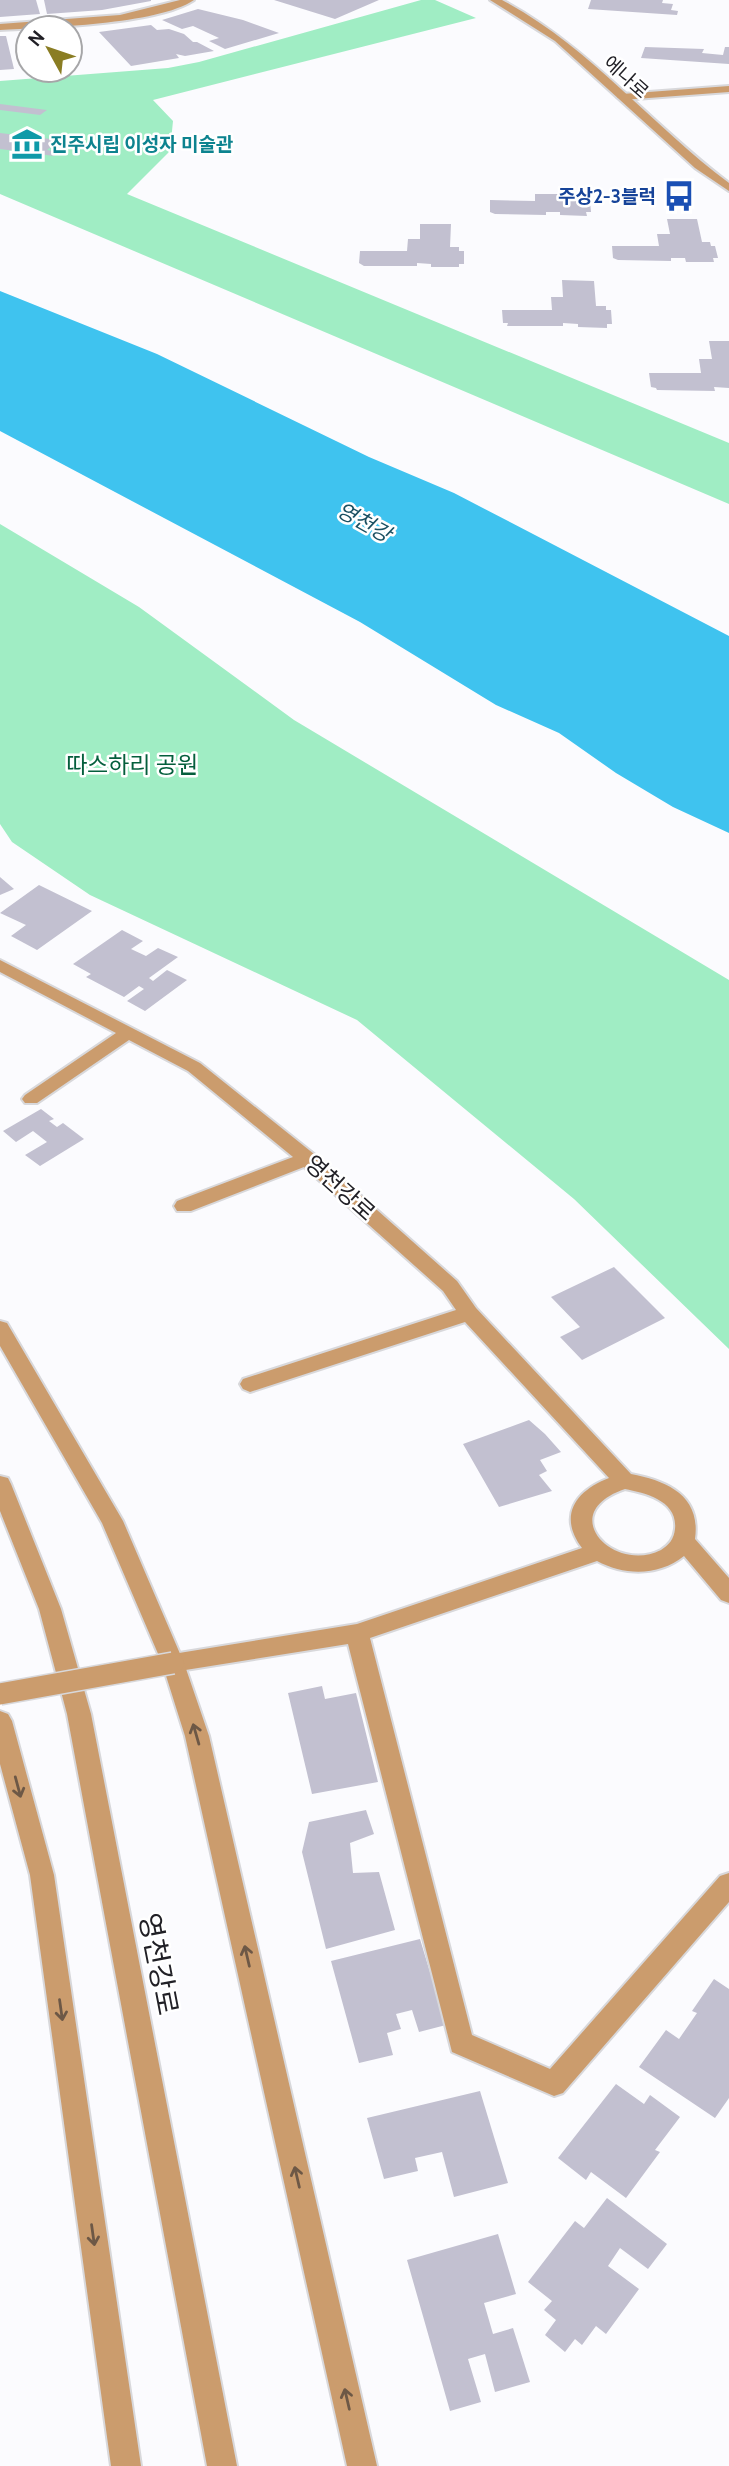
<svg xmlns="http://www.w3.org/2000/svg" width="729" height="2466" font-family="Cabin,'Noto Sans KR',sans-serif">
<style>
.green{fill:#a0edc4}
.water{fill:#3fc3ef}
.building{fill:#c2c0d0}
.lines{fill:none;stroke-linecap:round;stroke-linejoin:round}
.minor-casing{stroke:#d8d8db;stroke-width:4}
.tertiary-casing{stroke:#d8d8db;stroke-width:4}
.minor{fill:#cb9c6d;fill-rule:evenodd}
.tertiary{fill:#cb9c6d;fill-rule:evenodd}
.minor-bridge-casing{stroke:#d8d8db;stroke-width:24;stroke-linecap:butt}
.minor-bridge{stroke:#cb9c6d;stroke-width:21}
.oneway{stroke:#6d5846}
.labels{text-anchor:middle;dominant-baseline:central;stroke-width:5;stroke-linejoin:round;paint-order:stroke}
.far-street-label{font-size:19px;fill:#212026;stroke:#fff}
.far-culture-label{font-size:19px;font-weight:bold;fill:#0d838f;stroke:#fff;text-anchor:start}
.far-transit-label{font-size:19px;font-weight:bold;fill:#164399;stroke:#fff;text-anchor:end}
.far-water-label{font-size:21px;font-style:italic;fill:#1a5062;stroke:#fff}
.park-label{font-size:23px;fill:#045e3c;stroke:#fff}
.street-label{font-size:23px;fill:#212026;stroke:#fff}
.near-street-label{font-size:28px;fill:#212026;stroke:#fff}
</style>
<rect width="100%" height="100%" fill="#fbfbfe"/>
<g class="green">
<polygon points="421,0 435,0 476,18 153,100 173,121 170,151 127,194 729,443 729,504 0,194 0,81 168,68 199,62"/>
<polygon points="0,524 139,607 294,720 729,980 729,1349 574,1199 357,1020 90,895 12,842 0,824"/>
</g>
<polygon class="water" points="0,291 157,354 369,457 454,493 729,636 729,833 673,807 616,773 559,733 496,705 360,622 0,431"/>
<g class="building">
<polygon points="0,0 36,0 40,14 0,17"/>
<polygon points="44,0 151,0 151,1 102,10 47,14"/>
<polygon points="274,0 379,0 335,19"/>
<polygon points="591,0 663,0 662,3 673,4 671,10 678,11 677,15 588,9"/>
<polygon points="198,9 243,20 279,33 225,49 209,41 219,38 193,26 182,29 162,20"/>
<polygon points="151,25 157,30 169,29 184,34 193,42 197,42 214,51 185,56 176,54 179,58 131,66 99,32"/>
<polygon points="0,36 6,36 14,69 0,70"/>
<polygon points="645,47 704,49 702,53 723,55 725,47 729,47 729,64 641,58"/>
<polygon points="0,104 47,110 40,115 0,110"/>
<polygon points="0,133 59,140 47,150 58,152 54,156 0,149"/>
<polygon points="535,194 576,194 576,197 585,197 586,201 590,201 591,212 586,212 587,216 560,215 560,212 546,212 546,215 495,214 490,212 490,200 535,201"/>
<polygon points="667,219 697,219 702,242 710,242 711,246 715,246 718,258 713,258 714,262 686,262 685,258 671,258 671,261 618,260 613,258 612,246 659,246 657,234 670,234"/>
<polygon points="420,224 451,224 450,247 459,247 459,251 464,251 464,264 459,264 459,267 431,267 431,264 417,263 417,266 364,266 359,263 360,251 407,251 408,239 420,239"/>
<polygon points="562,280 594,281 596,306 606,306 606,310 611,310 612,324 607,324 607,328 578,327 578,324 563,323 563,326 507,326 508,323 503,323 502,310 552,310 551,297 563,297"/>
<polygon points="709,341 729,341 729,388 714,387 715,391 657,390 656,388 651,387 649,373 701,373 699,359 712,359"/>
<polygon points="0,877 14,889 0,895"/>
<polygon points="39,885 92,911 37,950 11,936 26,925 0,913"/>
<polygon points="122,930 143,941 131,949 146,956 158,948 178,957 149,978 153,981 167,970 187,980 145,1011 127,1001 144,989 139,986 124,997 86,977 91,974 73,964"/>
<polygon points="41,1109 54,1119 49,1121 57,1127 63,1123 84,1139 40,1166 25,1155 47,1142 33,1131 16,1142 3,1131"/>
<polygon points="614,1267 665,1318 582,1360 560,1337 580,1327 551,1297"/>
<polygon points="529,1420 545,1434 561,1452 540,1460 547,1471 539,1475 552,1491 499,1507 463,1444"/>
<polygon points="322,1686 325,1699 356,1693 378,1782 312,1794 288,1693"/>
<polygon points="366,1810 374,1834 350,1843 353,1873 379,1872 395,1930 326,1949 302,1852 309,1822"/>
<polygon points="420,1939 446,2025 419,2032 412,2010 396,2014 401,2029 387,2033 393,2055 359,2063 331,1961"/>
<polygon points="714,1979 729,1989 729,2098 715,2118 639,2067 666,2030 679,2039 697,2013 692,2011"/>
<polygon points="616,2084 644,2104 650,2095 680,2117 655,2150 660,2152 626,2198 591,2172 586,2180 558,2158"/>
<polygon points="480,2091 508,2183 454,2197 442,2152 415,2158 418,2171 384,2179 367,2118"/>
<polygon points="607,2198 667,2244 648,2269 620,2248 608,2266 639,2289 606,2334 596,2326 582,2345 575,2339 565,2352 545,2335 556,2320 544,2310 552,2301 528,2282 575,2221 584,2228"/>
<polygon points="498,2234 516,2294 484,2303 493,2334 513,2328 530,2382 495,2392 485,2354 468,2359 481,2402 450,2411 407,2260"/>
</g>
<g class="lines">
<defs>
<g id="minor">
<path d="M180,0h14c-37,25 -148,27 -194,30v-6l120,-9z"/>
<polygon points="729,86 729,92 622,100 617,97 622,94"/>
<path d="M0,960l200,103 114,91 143,127 19,27 155,166c37,7 70,22 64,65l34,39v25l-8,-3 -37,-44c-25,20 -59,20 -87,5l-227,77 102,397 78,34 170,-193 9,-3v29l-166,191 -9,3 -102,-44 -104,-408 -175,28 -8,-2 -3,-7 3,-7 8,-2 184,-30 225,-76c-24,-32 -7,-57 27,-70l-144,-156 -215,70 -7,-3 -3,-5 3,-5 213,-69 -13,-19 -139,-124 -113,44h-14l-3,-5 3,-5 116,-44 -105,-86 -59,-31 -92,63h-12l-3,-4 3,-4 91,-62 -116,-61zM625,1489c21,4 53,12 50,40 -1,10 -6,16 -14,21 -47,24 -107,-37 -36,-61z"/>
</g>
<g id="tertiary">
<path d="M490,0h12c87,46 148,124 227,183v8l-34,-23 -140,-127z"/>
<polygon points="0,1321 7,1323 123,1521 184,1663 209,1736 377,2466 347,2466 185,1736 162,1663 102,1523 0,1346"/>
<polygon points="0,1476 8,1478 11,1484 61,1609 91,1714 237,2466 207,2466 67,1714 39,1609 0,1511"/>
<polygon points="0,1711 8,1714 12,1721 54,1875 141,2466 111,2466 30,1875 0,1764"/>
</g>
</defs>
<use href="#minor" class="minor-casing"/>
<use href="#tertiary" class="tertiary-casing"/>
<use href="#minor" class="minor"/>
<use href="#tertiary" class="tertiary"/>
<defs>
<polyline id="minor-bridge" points="0,1694 173,1663"/>
</defs>
<use href="#minor-bridge" class="minor-bridge-casing"/>
<use href="#minor-bridge" class="minor-bridge"/>
</g>
<defs><path id="oneway-shaft" d="M-6 0H5M1.5-3L5.5 0L1.5 3" fill="none" stroke-width="1.6" stroke-linecap="round" stroke-linejoin="round" transform="scale(1.75)"/></defs>
<g class="oneway">
<use href="#oneway-shaft" transform="translate(196 1734) rotate(-106)"/>
<use href="#oneway-shaft" transform="translate(18 1787) rotate(75)"/>
<use href="#oneway-shaft" transform="translate(247 1956) rotate(-103)"/>
<use href="#oneway-shaft" transform="translate(61 2010) rotate(82)"/>
<use href="#oneway-shaft" transform="translate(297 2177) rotate(-103)"/>
<use href="#oneway-shaft" transform="translate(93 2235) rotate(82)"/>
<use href="#oneway-shaft" transform="translate(347 2399) rotate(-103)"/>
</g>
<defs>
<symbol id="museum-bare" viewBox="-9 -9 18 18"><path d="M0-6L6-3V-2H-6V-3ZM-5-1h2V3h-2ZM-1-1h2V3h-2ZM3-1h2V3H3ZM-6 4H6V6H-6Z" fill="#0f9aa8" stroke="#fff" stroke-width="2.5" paint-order="stroke"/></symbol>
<symbol id="bus-bare" viewBox="-9 -9 18 18"><path d="M-5-6H5V4H4V6H2V4H-2V6H-4V4H-5ZM-3.5-4V0h7V-4ZM-3.5 1.2v1.5H-2V1.2ZM2 1.2v1.5H3.5V1.2Z" fill="#1a4fb4" stroke="#fff" stroke-width="2.5" paint-order="stroke"/></symbol>
</defs>
<g fill-rule="evenodd">
<use href="#museum-bare" x="5" y="122" width="44" height="44"/>
<use href="#bus-bare" x="657" y="174" width="44" height="44"/>
</g>
<g class="labels">
<g class="far-street-label">
<text transform="translate(626 77) rotate(42)">에나로</text>
</g>
<g class="far-culture-label">
<text x="50" y="144">진주시립 이성자 미술관</text>
</g>
<g class="far-transit-label">
<text x="656" y="196">주상2-3블럭</text>
</g>
<g class="far-water-label">
<text transform="translate(364 522) rotate(29)">영천강</text>
</g>
<g class="park-label">
<text x="132" y="765">따스하리 공원</text>
</g>
<g class="street-label">
<text transform="translate(340 1188) rotate(42)">영천강로</text>
</g>
<g class="near-street-label">
<text transform="translate(159 1964) rotate(79)">영천강로</text>
</g>
</g>
<g transform="translate(49 49) rotate(310)"><circle r="33" fill="#ffffff" stroke="#a6a6a8" stroke-width="2"/>
<path d="M0-5L12 26L0 18L-12 26Z" fill="#8a7d23"/>
<text y="-10" font-size="19" font-weight="bold" text-anchor="middle" fill="#212026">N</text>
</g>
</svg>
